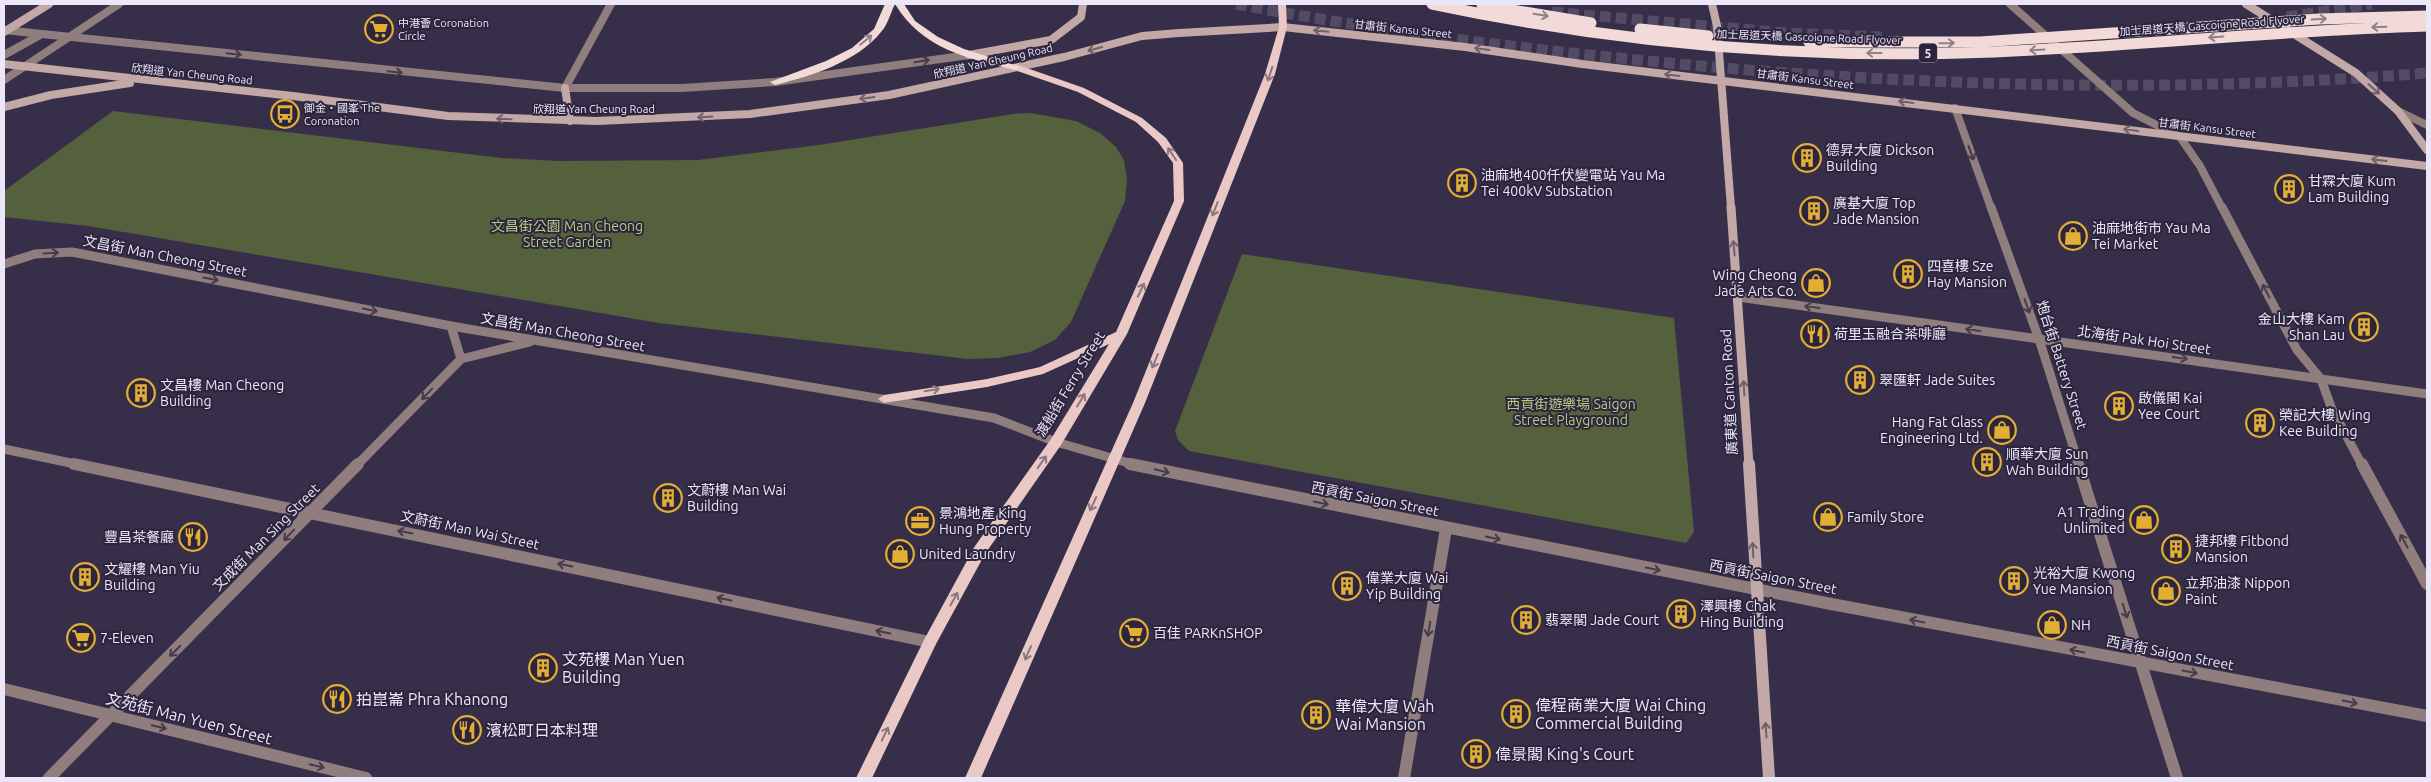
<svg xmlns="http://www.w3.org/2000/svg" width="2431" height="782" font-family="Ubuntu,'Noto Sans TC',sans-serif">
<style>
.green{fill:#55603d}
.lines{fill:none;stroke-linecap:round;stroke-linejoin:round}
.trunk-tunnel{stroke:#524b63;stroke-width:11;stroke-dasharray:11 5;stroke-linecap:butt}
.pedestrian-far2{stroke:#8f7e7d;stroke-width:8}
.pedestrian-far1{stroke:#8f7e7d;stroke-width:9}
.pedestrian{stroke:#8f7e7d;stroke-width:12}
.minor-far2{stroke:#8f7e7d;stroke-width:8}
.minor-far1{stroke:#8f7e7d;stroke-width:9}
.minor{stroke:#8f7e7d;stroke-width:12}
.tertiary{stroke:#8f7e7d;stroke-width:8}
.secondary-far2{stroke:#c2a8a6;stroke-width:8}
.secondary-far1{stroke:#c2a8a6;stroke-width:9}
.secondary{stroke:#c2a8a6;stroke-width:12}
.primary{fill:#e9c8c5;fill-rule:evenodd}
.trunk{fill:#f2dad8;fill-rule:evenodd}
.trunk-bridge{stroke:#f2dad8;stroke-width:11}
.oneway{stroke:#90808b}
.oneway2{stroke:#70606d}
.oneway3{stroke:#463b4e}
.oneway4{stroke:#8b7682}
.labels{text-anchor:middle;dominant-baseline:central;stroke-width:4;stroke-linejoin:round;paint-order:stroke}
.far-poi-label{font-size:11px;fill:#ebe7f8;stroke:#2d253e;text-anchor:start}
.far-street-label{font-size:11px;fill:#ebe7f8;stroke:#2d253e}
.shield{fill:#2d253e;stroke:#b2adc0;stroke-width:1}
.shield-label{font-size:12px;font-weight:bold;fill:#ebe7f8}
.poi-label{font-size:14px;fill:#ebe7f8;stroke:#2d253e;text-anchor:start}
.park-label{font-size:14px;fill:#b5cc7e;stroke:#2d253e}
.street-label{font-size:14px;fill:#ebe7f8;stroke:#2d253e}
.near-poi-label{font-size:16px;fill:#ebe7f8;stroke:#2d253e;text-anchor:start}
.near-street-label{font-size:16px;fill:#ebe7f8;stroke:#2d253e}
</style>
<rect width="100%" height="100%" fill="#372f49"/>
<g class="green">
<polygon points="113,111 501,158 558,161 698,160 819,145 1013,114 1030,113 1076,121 1100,133 1116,147 1124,160 1127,179 1125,201 1071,322 1055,340 1030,352 998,358 968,359 659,323 88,226 4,217 4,191"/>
<polygon points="1242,254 1674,318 1694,532 1686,543 1189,451 1178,440 1175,431"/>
</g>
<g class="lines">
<g class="trunk-tunnel">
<path d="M1236,4c154,29 309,48 465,62 242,21 483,27 726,7"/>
<polyline points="1552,12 1785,33 1884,37"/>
<polyline points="2287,17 2372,4"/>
</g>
<polyline class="pedestrian-far2" points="2180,137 2200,166 2222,208"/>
<g class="pedestrian-far1">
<polyline points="2222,207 2297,350 2321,379 2331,407 2362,465"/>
<polyline points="2039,339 2427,394"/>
</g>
<polyline class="pedestrian" points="2362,464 2427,584"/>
<g class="minor-far2">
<polyline points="2010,4 2133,113 2180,137"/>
<polyline points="4,30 42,34"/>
<polyline points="565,88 611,4"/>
<polyline points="1955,108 1991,208"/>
<polyline points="2398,111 2427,125"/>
</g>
<g class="minor-far1">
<polyline points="1991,207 2039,339 2079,465"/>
<polyline points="4,264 35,254 72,252 451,326 994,418 1056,442 1136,465"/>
<polyline points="1738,297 2039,339"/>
<polyline points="451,326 461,359"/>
<polyline points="4,449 80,465"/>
<polyline points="357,465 461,359 530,342"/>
</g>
<g class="minor">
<polyline points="74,464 930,642"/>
<polyline points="1130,464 1826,603 2427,716"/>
<polyline points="2078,464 2177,778"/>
<polyline points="4,689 366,778"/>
<polyline points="49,778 358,464"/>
<polyline points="1404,778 1446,529"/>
</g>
<g class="tertiary">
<polyline points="4,55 42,34 565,88 682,88 775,82 969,55"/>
<polyline points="4,80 119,4"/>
</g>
<g class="secondary-far2">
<polyline points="1712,4 1717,26 1731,208"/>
<polyline points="2246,4 2356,73 2398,111 2427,150"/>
<polyline points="4,32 49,4"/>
<polyline points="969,55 1051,40 1081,17 1083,4"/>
<polyline points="4,64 293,96 448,116 597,121 750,114 889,95 1064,57 1142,36 1179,33 1283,27 1465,47 1582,64 2427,166"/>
<polyline points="565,88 570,121"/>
<polyline points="4,107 51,95 130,83"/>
</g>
<polyline class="secondary-far1" points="1731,207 1749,465"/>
<polyline class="secondary" points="1749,464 1769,778"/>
<g class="primary">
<polygon points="1278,4 1286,4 1287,27 1275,74 1145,403 981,778 965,778 1133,403 1265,74 1279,27"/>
<polygon points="1015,64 1084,88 1142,118 1166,138 1183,163 1184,201 1127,334 1061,445 985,554 936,644 872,778 856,778 925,638 975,546 1051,439 1109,344 1043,374 987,387 884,403 878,399 884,395 987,379 1040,367 1116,332 1174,201 1173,163 1158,142 1136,122 1078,92 1012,69 1012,65"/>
</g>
<path class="trunk" d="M885,4h19l11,17 23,16 26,12 56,18 -5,3c-48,-12 -93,-21 -120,-66 -5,10 -7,20 -14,28 -24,30 -70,44 -106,53l-5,-3 56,-21 26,-13 22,-19z"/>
<g class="trunk-bridge">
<path d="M1432,4c175,37 350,54 529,49 155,-4 310,-23 466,-27"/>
<polyline points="1482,5 1591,23"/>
<polyline points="1640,29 1708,36"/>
<polyline points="1809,42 1980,42 2319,19 2427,16"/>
</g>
</g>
<defs><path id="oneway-shaft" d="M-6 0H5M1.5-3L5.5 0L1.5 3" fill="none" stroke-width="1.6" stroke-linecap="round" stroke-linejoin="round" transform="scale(1.25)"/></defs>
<g class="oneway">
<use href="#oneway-shaft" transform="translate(1541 15) rotate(9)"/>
<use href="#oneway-shaft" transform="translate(2319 19) rotate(-3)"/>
<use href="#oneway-shaft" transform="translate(2379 27) rotate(178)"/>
<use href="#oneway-shaft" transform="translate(2216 37) rotate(176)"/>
<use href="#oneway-shaft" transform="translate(866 40) rotate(-40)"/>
<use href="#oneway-shaft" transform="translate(1947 43) rotate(-1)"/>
<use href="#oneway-shaft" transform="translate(2037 50) rotate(177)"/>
<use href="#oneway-shaft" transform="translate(1874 53) rotate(-180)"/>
</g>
<g class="oneway2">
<use href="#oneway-shaft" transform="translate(1321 31) rotate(-174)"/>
<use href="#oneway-shaft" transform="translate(1095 49) rotate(165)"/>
<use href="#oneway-shaft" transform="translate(1482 49) rotate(-172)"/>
<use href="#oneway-shaft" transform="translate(1672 75) rotate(-173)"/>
<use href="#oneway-shaft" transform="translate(2374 89) rotate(42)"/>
<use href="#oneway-shaft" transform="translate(867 98) rotate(172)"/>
<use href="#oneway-shaft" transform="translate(1906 102) rotate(-173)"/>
<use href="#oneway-shaft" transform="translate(705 117) rotate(176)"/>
<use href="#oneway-shaft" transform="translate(504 119) rotate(-178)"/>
<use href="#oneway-shaft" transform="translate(2131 130) rotate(-172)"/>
<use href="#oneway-shaft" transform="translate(2379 160) rotate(-173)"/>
<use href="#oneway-shaft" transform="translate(1734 248) rotate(-95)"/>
<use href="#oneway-shaft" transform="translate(1744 388) rotate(-93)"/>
<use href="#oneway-shaft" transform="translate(1753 550) rotate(-93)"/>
<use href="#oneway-shaft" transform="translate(1766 730) rotate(-94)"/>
</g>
<g class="oneway3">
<use href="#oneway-shaft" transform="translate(234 54) rotate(6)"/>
<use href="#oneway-shaft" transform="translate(922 61) rotate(-9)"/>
<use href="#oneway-shaft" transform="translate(395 72) rotate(6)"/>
<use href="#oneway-shaft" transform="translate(1971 153) rotate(70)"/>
<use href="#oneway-shaft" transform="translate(51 253) rotate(-3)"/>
<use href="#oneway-shaft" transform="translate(211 279) rotate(11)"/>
<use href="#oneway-shaft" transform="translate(2266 291) rotate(-118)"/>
<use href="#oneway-shaft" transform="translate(2027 306) rotate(70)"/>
<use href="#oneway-shaft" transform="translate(1812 307) rotate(-172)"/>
<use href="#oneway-shaft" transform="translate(370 310) rotate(11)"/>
<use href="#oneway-shaft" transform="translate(1973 330) rotate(-172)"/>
<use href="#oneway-shaft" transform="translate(2180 358) rotate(8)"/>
<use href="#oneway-shaft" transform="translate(427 394) rotate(134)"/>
<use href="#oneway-shaft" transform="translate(1162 471) rotate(13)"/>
<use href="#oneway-shaft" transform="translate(1321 503) rotate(11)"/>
<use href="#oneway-shaft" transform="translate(405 532) rotate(-168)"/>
<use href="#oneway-shaft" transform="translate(289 535) rotate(134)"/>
<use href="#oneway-shaft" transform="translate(1493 538) rotate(11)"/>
<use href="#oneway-shaft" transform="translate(2404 541) rotate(-119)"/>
<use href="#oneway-shaft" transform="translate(565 565) rotate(-168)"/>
<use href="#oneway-shaft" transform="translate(1653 569) rotate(11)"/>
<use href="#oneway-shaft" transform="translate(724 599) rotate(-168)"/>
<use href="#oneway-shaft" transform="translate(2125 611) rotate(72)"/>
<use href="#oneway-shaft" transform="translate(1917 621) rotate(-169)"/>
<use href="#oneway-shaft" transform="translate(1429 629) rotate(100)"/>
<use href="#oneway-shaft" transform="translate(883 632) rotate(-168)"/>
<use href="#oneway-shaft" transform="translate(175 651) rotate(135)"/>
<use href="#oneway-shaft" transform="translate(2077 651) rotate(-169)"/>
<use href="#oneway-shaft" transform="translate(2190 672) rotate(11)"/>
<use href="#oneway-shaft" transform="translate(2350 702) rotate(11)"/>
<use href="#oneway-shaft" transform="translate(159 727) rotate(14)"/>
<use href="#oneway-shaft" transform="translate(317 766) rotate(14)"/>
</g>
<g class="oneway4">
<use href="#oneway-shaft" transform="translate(1270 74) rotate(108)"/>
<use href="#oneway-shaft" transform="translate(1172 154) rotate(-124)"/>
<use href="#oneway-shaft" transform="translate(1215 209) rotate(111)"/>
<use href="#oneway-shaft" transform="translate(1141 290) rotate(-65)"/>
<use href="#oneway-shaft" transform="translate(1155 361) rotate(112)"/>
<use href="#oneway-shaft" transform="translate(932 390) rotate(-10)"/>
<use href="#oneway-shaft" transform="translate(1081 400) rotate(-59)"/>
<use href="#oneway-shaft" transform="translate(1042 462) rotate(-55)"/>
<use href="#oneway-shaft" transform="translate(1093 504) rotate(115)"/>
<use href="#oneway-shaft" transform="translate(954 599) rotate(-61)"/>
<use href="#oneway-shaft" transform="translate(1028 653) rotate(114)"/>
<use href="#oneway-shaft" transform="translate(885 734) rotate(-64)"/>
</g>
<defs>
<symbol id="supermarket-ring" viewBox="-11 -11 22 22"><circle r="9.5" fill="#2d253e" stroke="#e2af34" stroke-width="1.5"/><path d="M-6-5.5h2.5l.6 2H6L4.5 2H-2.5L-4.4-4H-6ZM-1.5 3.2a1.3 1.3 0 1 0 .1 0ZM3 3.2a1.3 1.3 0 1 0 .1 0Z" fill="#e2af34"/></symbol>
<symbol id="bus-ring" viewBox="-11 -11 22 22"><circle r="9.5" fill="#2d253e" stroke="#e2af34" stroke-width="1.5"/><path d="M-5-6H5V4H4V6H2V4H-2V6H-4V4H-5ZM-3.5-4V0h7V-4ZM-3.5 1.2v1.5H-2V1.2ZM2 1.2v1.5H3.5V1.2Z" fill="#e2af34"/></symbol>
<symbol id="building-ring" viewBox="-11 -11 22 22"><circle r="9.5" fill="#2d253e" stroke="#e2af34" stroke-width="1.5"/><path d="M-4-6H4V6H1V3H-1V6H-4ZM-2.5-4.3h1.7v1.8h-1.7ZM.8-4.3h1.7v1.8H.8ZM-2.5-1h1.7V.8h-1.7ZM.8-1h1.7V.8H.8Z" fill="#e2af34"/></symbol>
<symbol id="shop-ring" viewBox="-11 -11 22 22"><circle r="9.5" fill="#2d253e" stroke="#e2af34" stroke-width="1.5"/><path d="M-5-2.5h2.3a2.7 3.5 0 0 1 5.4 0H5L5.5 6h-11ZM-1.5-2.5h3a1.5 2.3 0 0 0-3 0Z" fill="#e2af34"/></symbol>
<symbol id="restaurant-ring" viewBox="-11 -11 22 22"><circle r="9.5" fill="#2d253e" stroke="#e2af34" stroke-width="1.5"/><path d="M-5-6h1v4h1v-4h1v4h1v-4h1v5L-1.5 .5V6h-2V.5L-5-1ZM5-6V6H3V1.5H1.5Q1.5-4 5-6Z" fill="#e2af34"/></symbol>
<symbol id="office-ring" viewBox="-11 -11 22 22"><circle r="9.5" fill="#2d253e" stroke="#e2af34" stroke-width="1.5"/><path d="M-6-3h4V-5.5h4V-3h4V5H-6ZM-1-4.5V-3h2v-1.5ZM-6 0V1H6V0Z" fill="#e2af34"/></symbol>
</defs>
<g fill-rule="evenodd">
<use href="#supermarket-ring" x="363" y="13" width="32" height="32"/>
<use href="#bus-ring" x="269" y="98" width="32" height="32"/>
<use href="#building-ring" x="1791" y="142" width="32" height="32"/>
<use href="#building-ring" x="1446" y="167" width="32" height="32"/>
<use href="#building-ring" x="2273" y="173" width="32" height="32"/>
<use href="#building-ring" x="1798" y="195" width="32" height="32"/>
<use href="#shop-ring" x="2057" y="220" width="32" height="32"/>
<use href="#building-ring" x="1892" y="258" width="32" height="32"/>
<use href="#shop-ring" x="1800" y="267" width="32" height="32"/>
<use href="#building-ring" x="2348" y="311" width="32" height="32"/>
<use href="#restaurant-ring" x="1799" y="318" width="32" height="32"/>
<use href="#building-ring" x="1844" y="364" width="32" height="32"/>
<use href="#building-ring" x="125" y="377" width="32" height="32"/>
<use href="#building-ring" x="2103" y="390" width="32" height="32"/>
<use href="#building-ring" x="2244" y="407" width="32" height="32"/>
<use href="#shop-ring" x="1986" y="414" width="32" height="32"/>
<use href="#building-ring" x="1971" y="446" width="32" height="32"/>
<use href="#building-ring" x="652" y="482" width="32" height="32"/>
<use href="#shop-ring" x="1812" y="501" width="32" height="32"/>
<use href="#shop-ring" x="2128" y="504" width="32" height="32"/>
<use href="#office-ring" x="904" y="505" width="32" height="32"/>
<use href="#restaurant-ring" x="177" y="521" width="32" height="32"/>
<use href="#building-ring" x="2160" y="533" width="32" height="32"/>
<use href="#shop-ring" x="884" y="538" width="32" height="32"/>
<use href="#building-ring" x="69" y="561" width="32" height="32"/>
<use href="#building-ring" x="1998" y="565" width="32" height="32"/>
<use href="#building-ring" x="1331" y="570" width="32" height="32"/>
<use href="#shop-ring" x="2150" y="575" width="32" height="32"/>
<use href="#building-ring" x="1665" y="598" width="32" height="32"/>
<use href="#building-ring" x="1510" y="604" width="32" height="32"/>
<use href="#shop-ring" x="2036" y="609" width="32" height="32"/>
<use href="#supermarket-ring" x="1118" y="617" width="32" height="32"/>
<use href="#supermarket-ring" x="65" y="622" width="32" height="32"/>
<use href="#building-ring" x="527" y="652" width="32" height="32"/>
<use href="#restaurant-ring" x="321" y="683" width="32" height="32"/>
<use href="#building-ring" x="1500" y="698" width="32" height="32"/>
<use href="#building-ring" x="1300" y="699" width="32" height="32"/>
<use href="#restaurant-ring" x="451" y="714" width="32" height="32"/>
<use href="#building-ring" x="1460" y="738" width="32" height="32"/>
</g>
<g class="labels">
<g class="far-poi-label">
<text x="398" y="23">中港薈 Coronation<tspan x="398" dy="13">Circle</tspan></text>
<text x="304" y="108">御金‧國峯 The<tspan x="304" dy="13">Coronation</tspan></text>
</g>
<g class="far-street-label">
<text transform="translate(2212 25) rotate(-4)">加士居道天橋 Gascoigne Road Flyover</text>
<text transform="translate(1403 29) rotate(6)">甘肅街 Kansu Street</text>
<text transform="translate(1809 37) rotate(2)">加士居道天橋 Gascoigne Road Flyover</text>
<text transform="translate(993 61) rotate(-13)">欣翔道 Yan Cheung Road</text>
<text transform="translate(192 74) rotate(6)">欣翔道 Yan Cheung Road</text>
<text transform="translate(1805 79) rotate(7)">甘肅街 Kansu Street</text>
<text x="594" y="109">欣翔道 Yan Cheung Road</text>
<text transform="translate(2207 128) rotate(7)">甘肅街 Kansu Street</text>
</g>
<rect class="shield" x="1919" y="43.5" width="18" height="19" rx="4"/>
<g class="shield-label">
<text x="1928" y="53">5</text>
</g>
<g class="poi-label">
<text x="1826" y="150">德昇大廈 Dickson<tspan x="1826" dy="16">Building</tspan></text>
<text x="1481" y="175">油麻地400仟伏變電站 Yau Ma<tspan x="1481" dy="16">Tei 400kV Substation</tspan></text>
<text x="2308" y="181">甘霖大廈 Kum<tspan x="2308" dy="16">Lam Building</tspan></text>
<text x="1833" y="203">廣基大廈 Top<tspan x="1833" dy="16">Jade Mansion</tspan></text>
<text x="2092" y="228">油麻地街市 Yau Ma<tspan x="2092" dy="16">Tei Market</tspan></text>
<text x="1927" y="266">四喜樓 Sze<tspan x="1927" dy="16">Hay Mansion</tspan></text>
<text x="1797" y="275" text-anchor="end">Wing Cheong<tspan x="1797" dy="16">Jade Arts Co.</tspan></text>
<text x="2345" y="319" text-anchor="end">金山大樓 Kam<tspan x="2345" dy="16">Shan Lau</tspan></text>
<text x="1834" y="334">荷里玉融合茶啡廳</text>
<text x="1879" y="380">翠匯軒 Jade Suites</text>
<text x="160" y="385">文昌樓 Man Cheong<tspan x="160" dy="16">Building</tspan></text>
<text x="2138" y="398">啟儀閣 Kai<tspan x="2138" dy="16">Yee Court</tspan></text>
<text x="2279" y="415">榮記大樓 Wing<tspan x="2279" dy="16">Kee Building</tspan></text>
<text x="1983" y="422" text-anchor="end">Hang Fat Glass<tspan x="1983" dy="16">Engineering Ltd.</tspan></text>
<text x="2006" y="454">順華大廈 Sun<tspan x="2006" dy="16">Wah Building</tspan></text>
<text x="687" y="490">文蔚樓 Man Wai<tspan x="687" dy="16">Building</tspan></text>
<text x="2125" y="512" text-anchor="end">A1 Trading<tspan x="2125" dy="16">Unlimited</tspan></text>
<text x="939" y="513">景鴻地產 King<tspan x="939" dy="16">Hung Property</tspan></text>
<text x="1847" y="517">Family Store</text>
<text x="174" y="537" text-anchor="end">豐昌茶餐廳</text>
<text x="2195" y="541">捷邦樓 Fitbond<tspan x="2195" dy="16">Mansion</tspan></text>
<text x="919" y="554">United Laundry</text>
<text x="104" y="569">文耀樓 Man Yiu<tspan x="104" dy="16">Building</tspan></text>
<text x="2033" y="573">光裕大廈 Kwong<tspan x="2033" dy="16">Yue Mansion</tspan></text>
<text x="1366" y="578">偉業大廈 Wai<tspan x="1366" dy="16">Yip Building</tspan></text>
<text x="2185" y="583">立邦油漆 Nippon<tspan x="2185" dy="16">Paint</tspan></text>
<text x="1700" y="606">澤興樓 Chak<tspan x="1700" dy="16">Hing Building</tspan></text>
<text x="1545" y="620">翡翠閣 Jade Court</text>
<text x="2071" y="625">NH</text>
<text x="1153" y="633">百佳 PARKnSHOP</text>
<text x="100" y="638">7-Eleven</text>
</g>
<g class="park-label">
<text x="567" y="226">文昌街公園 Man Cheong<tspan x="567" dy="16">Street Garden</tspan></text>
<text x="1571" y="404">西貢街遊樂場 Saigon<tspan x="1571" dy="16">Street Playground</tspan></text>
</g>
<g class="street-label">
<text transform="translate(165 256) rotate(11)">文昌街 Man Cheong Street</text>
<text transform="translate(563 332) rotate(10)">文昌街 Man Cheong Street</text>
<text transform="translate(2144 340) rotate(8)">北海街 Pak Hoi Street</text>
<text transform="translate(2062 365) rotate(72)">炮台街 Battery Street</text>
<text transform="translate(1070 384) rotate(-59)">渡船街 Ferry Street</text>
<text transform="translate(1729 392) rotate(-93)">廣東道 Canton Road</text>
<text transform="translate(1375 499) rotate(11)">西貢街 Saigon Street</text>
<text transform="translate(470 530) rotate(12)">文蔚街 Man Wai Street</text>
<text transform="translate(266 537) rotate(-45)">文成街 Man Sing Street</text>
<text transform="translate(1773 577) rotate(11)">西貢街 Saigon Street</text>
<text transform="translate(2170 653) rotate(11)">西貢街 Saigon Street</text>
</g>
<g class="near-poi-label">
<text x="562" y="659">文苑樓 Man Yuen<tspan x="562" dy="18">Building</tspan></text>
<text x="356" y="699">拍崑崙 Phra Khanong</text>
<text x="1535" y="705">偉程商業大廈 Wai Ching<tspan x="1535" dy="18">Commercial Building</tspan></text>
<text x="1335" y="706">華偉大廈 Wah<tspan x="1335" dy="18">Wai Mansion</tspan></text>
<text x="486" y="730">濱松町日本料理</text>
<text x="1495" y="754">偉景閣 King's Court</text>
</g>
<g class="near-street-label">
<text transform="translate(189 718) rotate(14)">文苑街 Man Yuen Street</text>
</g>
</g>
<rect width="2431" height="782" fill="none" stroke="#ebe7f8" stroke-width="10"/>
</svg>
